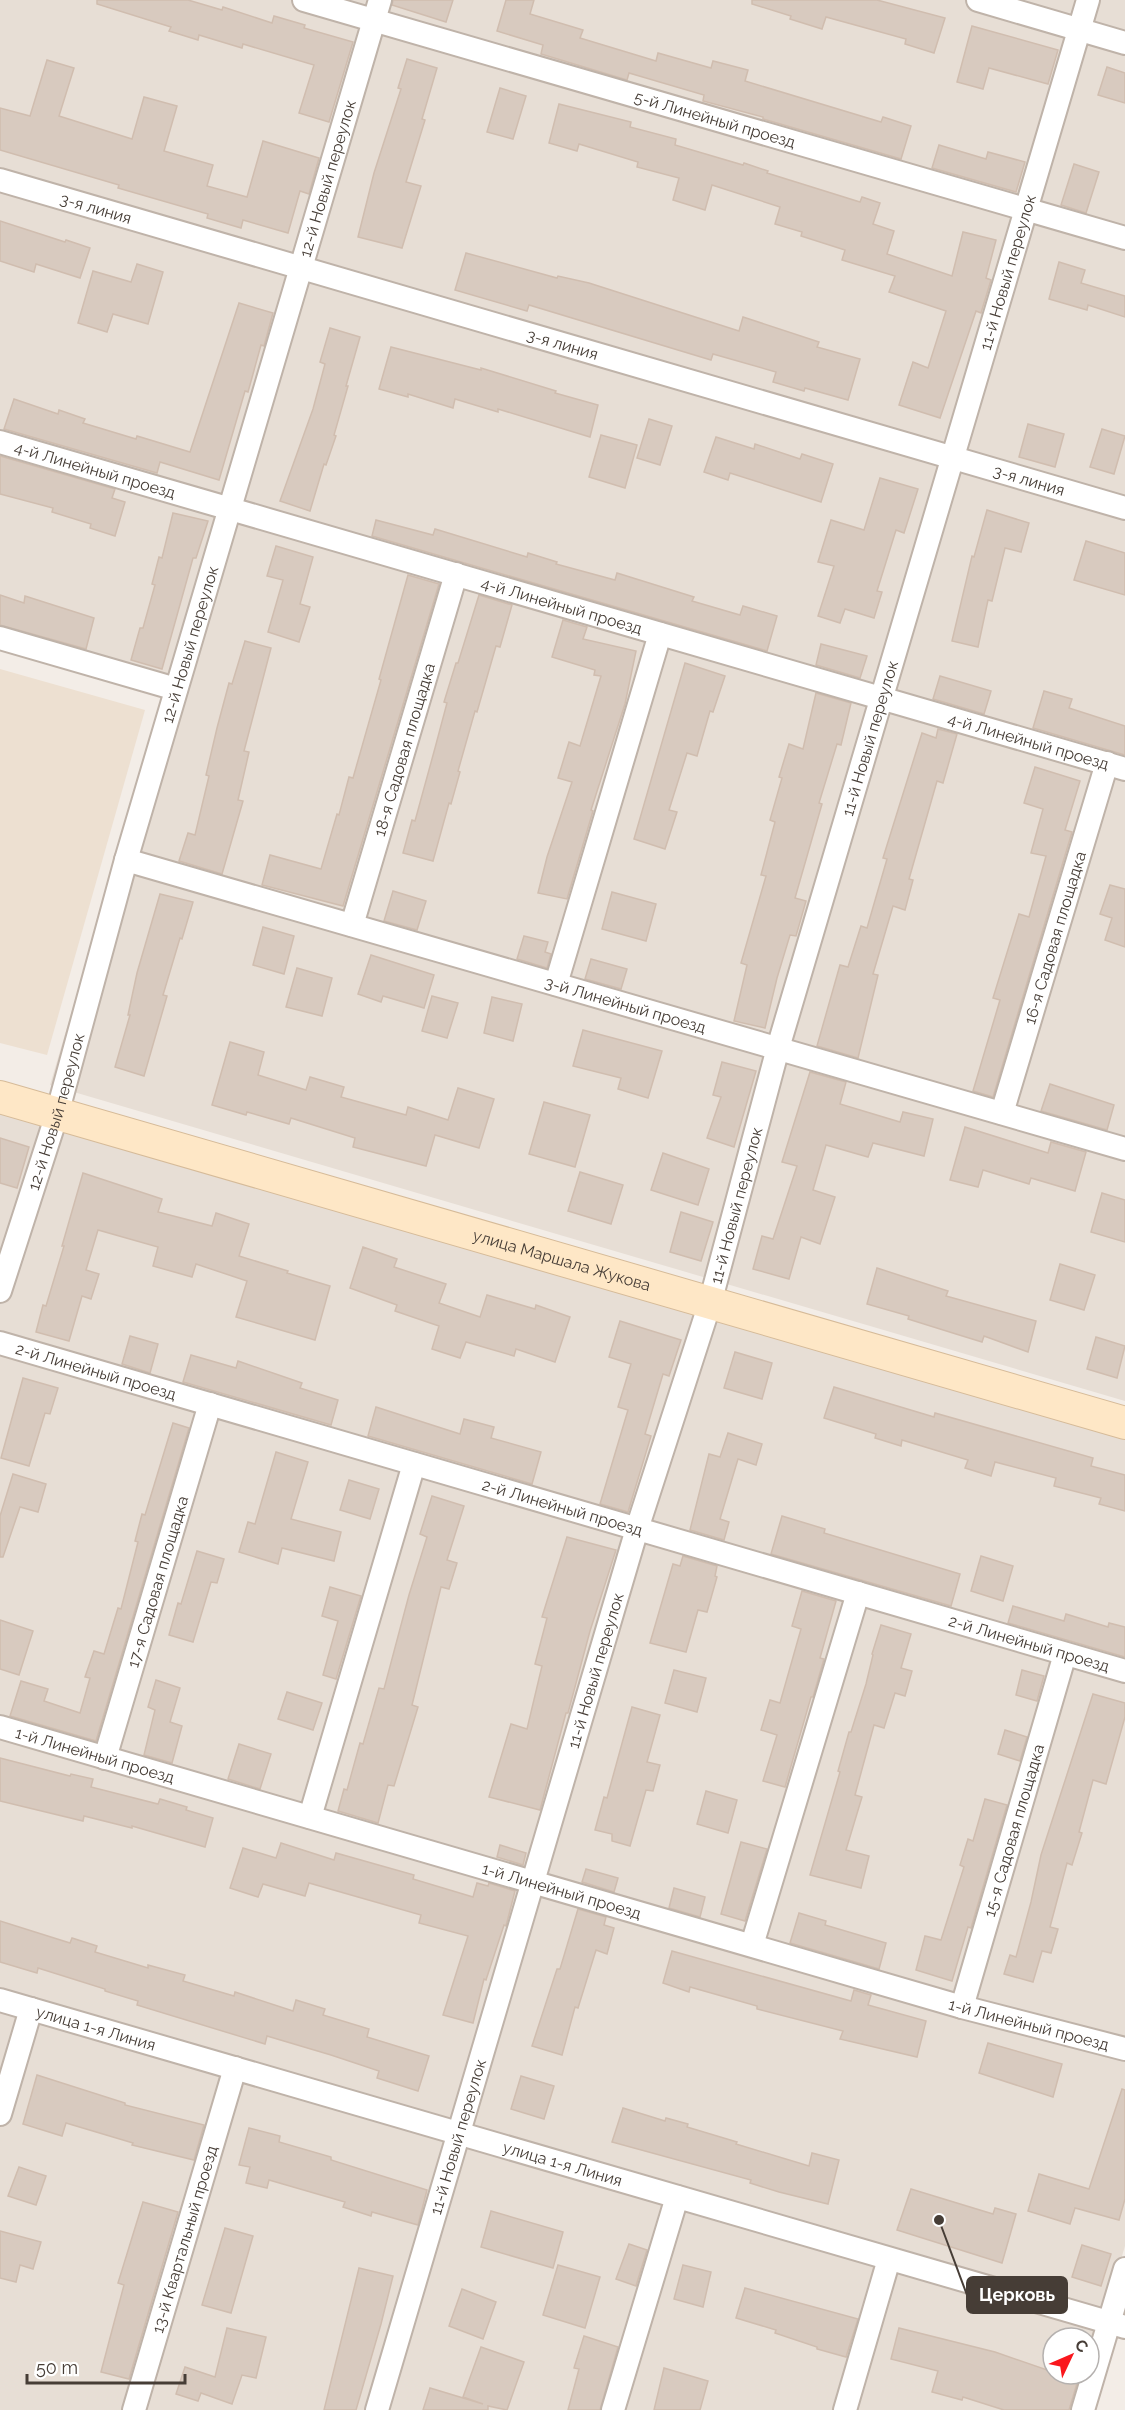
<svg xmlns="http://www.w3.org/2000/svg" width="1125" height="2410" font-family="Raleway,sans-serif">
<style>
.residential{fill:#e7ded5}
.education{fill:#ede0d1}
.building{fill:#d8cabf;stroke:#d0bdaf;stroke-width:1.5}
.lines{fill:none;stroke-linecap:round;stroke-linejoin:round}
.street-casing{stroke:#bfb3a9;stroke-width:26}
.secondary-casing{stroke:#d6bb99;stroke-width:34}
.street{stroke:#fff;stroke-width:22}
.secondary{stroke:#fee7c6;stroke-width:32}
.labels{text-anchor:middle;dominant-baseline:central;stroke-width:6;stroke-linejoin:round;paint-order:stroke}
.street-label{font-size:16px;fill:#463d36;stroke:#fff}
.leader{fill:none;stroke:#463d36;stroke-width:2}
.callout-dot{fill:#463d36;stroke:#fff;stroke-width:2}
.callout{fill:#463d36;stroke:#463d36;stroke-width:2}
.callout-label{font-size:18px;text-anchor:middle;font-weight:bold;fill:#fff}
</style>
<rect width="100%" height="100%" fill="#f3ede7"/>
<g class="residential">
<polygon points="0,0 1125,0 1125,1401 50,1085 165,695 0,647"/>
<polygon points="0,1108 1125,1438 1125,2246 1089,2366 1089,2338 1053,2338 1053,2374 1086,2374 1076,2410 0,2410"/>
</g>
<polygon class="education" points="0,669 145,710 47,1055 0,1043"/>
<g class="building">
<polygon points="97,0 188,0 222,10 223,7 272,23 274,16 305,25 304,28 353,42 329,122 299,113 314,65 243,44 242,48 199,35 198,40 169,31 171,27 97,4"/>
<polygon points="393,0 453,0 446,22 392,5"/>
<polygon points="506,0 534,0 530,14 583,30 580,38 656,61 658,53 711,68 713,61 748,70 745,81 881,122 883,117 911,126 901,159 763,119 763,117 703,101 704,95 629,73 627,80 541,54 543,45 497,31"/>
<polygon points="752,0 877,0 945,18 934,53 905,44 906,39 826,17 822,29 790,19 791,16 752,4"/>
<polygon points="972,26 1058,50 1048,84 989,68 983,89 957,82"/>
<polygon points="407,59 437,68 422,119 425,120 406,182 421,186 402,248 358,237 374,173 401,89 398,88"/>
<polygon points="47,60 74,68 59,116 132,139 144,97 177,106 164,151 213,165 207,186 247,197 263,141 319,158 309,194 300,191 288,233 243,220 241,228 207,218 208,214 118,188 119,185 0,150 0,108 30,116"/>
<polygon points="1107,67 1125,73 1125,103 1098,95"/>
<polygon points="500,88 526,96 513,139 487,132"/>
<polygon points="559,104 631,122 630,127 676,139 675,145 743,165 744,163 768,171 767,173 860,202 862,197 880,203 873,224 894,231 887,254 952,276 963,232 996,240 986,278 991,280 981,313 976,311 940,418 899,405 913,362 928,368 946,311 889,292 895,276 842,260 845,250 801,236 802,232 775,224 780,207 712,185 705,210 673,200 679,178 637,167 638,162 579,144 577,151 549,143"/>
<polygon points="939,145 986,159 988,152 1025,162 1016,192 932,168"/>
<polygon points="1074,164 1099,172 1086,213 1061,205"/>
<polygon points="0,221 65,242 66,240 90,248 80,278 36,264 34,272 0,261"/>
<polygon points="466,253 557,278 558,276 589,283 739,331 743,317 819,342 817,347 860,359 848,400 805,388 804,391 773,382 776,372 713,354 711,360 529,305 527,311 455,290"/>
<polygon points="1059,262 1085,270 1081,283 1125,296 1125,317 1088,305 1087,310 1049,299"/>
<polygon points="137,264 163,272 148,324 113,314 107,332 78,323 93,271 131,282"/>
<polygon points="239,303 273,313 264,346 261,345 248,392 245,391 219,480 160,462 157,473 4,429 14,399 58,414 59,410 85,419 83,423 136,439 137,436 190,452"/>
<polygon points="330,328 360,337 346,386 348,386 334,435 336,436 326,465 324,464 310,511 280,501 313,409 325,364 320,362"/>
<polygon points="391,347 481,370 481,368 556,391 555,393 598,405 590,437 498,409 498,412 455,399 453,408 408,394 408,397 379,389"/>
<polygon points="649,419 672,426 660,465 637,458"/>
<polygon points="1028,424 1064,434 1055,467 1019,457"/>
<polygon points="1102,429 1125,436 1114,474 1090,467"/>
<polygon points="601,435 637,445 625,488 589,477"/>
<polygon points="716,437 754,449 755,444 800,459 802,454 833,464 821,502 730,473 728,480 704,472"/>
<polygon points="0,456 115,489 112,498 125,502 115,536 90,528 91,524 52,512 53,508 0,494"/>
<polygon points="880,478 918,489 904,533 896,530 877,591 882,592 874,618 845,609 840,623 818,616 834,566 818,562 831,520 864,530"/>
<polygon points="987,510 1029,523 1021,552 1005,548 992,601 988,600 978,647 952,641 972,556 974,557"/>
<polygon points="173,513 208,521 196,558 193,558 162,669 131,660 140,628 143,628 155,585 152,584 159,557 162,558"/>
<polygon points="376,520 433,535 435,529 527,557 528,553 557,562 556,564 615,580 617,573 694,597 692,601 740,615 743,606 777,616 767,651 372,536"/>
<polygon points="1086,541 1125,553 1125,595 1074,580"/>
<polygon points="276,546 313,557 300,604 310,607 299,642 268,632 283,580 267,576"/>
<polygon points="408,575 439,584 343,906 262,885 270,855 321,869 337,814 339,815 349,777 353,778 381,680 379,679"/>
<polygon points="0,595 24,603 25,596 94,618 86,649 0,625"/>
<polygon points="479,595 512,605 500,647 496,646 477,712 475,711 458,771 460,772 451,804 449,803 433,861 403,853 412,820 415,821 435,748 447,703 444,702 456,663 458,663"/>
<polygon points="563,620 587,627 583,639 636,651 625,704 591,810 593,811 567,899 538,893 547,857 572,782 558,778 569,742 580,746 601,676 594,675 595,670 552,657"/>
<polygon points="245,641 271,648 244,751 249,752 238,800 243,801 222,874 179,861 188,833 195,835 209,776 206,775 217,728 229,683 232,684"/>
<polygon points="821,644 867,656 860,678 816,665"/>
<polygon points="685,663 725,676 713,712 710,711 697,756 687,753 669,810 677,812 665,849 634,839"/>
<polygon points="940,676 991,691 984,714 933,699"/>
<polygon points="1044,691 1072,699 1069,708 1125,726 1125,755 1033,728"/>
<polygon points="816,693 851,703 841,745 837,744 819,803 822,804 795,898 806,901 796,936 790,935 777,978 765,1028 734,1021 747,965 741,963 766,876 761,875 775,822 770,820 782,778 779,777 789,744 803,749"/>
<polygon points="938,729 957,734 943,783 937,781 909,879 913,880 905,910 893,906 873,974 878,975 858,1058 817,1046 840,965 848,967 861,926 867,928 887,859 883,858 922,733 936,738"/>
<polygon points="1035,767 1080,781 1065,830 1072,832 993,1097 973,1091 1000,1000 993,998 1019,914 1029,917 1046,856 1031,853 1043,809 1024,803"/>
<polygon points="1110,885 1125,889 1125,947 1105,940 1112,918 1100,914"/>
<polygon points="393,891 426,901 417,930 384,921"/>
<polygon points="612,892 656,904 646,941 602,929"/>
<polygon points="160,894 193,902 182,939 180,938 163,995 167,996 144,1076 115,1067 130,1015 128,1015 137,973"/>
<polygon points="263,927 294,936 284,974 253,965"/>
<polygon points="524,936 548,942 545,952 551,954 547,968 517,959"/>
<polygon points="371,955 434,975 424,1008 383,996 381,1002 358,994"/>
<polygon points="591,959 627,969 621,989 585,979"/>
<polygon points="297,968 332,978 322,1016 286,1007"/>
<polygon points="432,996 458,1003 447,1038 422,1031"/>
<polygon points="492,997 522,1004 513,1041 484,1033"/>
<polygon points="583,1030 662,1051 648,1098 618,1089 621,1078 573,1066"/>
<polygon points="230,1042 264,1052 258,1075 306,1090 310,1077 344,1087 341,1097 406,1115 408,1107 448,1120 458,1088 494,1099 479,1148 435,1135 426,1166 353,1147 355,1138 291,1118 289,1124 247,1112 246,1115 212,1105"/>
<polygon points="722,1062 756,1071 734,1147 707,1138 721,1097 713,1095"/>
<polygon points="810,1072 846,1082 840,1104 900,1122 903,1112 933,1119 924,1156 873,1143 868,1157 826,1145 813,1190 835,1197 820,1244 801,1237 789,1279 753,1269 762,1236 773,1239 797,1166 782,1162"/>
<polygon points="1050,1084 1114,1105 1107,1130 1041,1111"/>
<polygon points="544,1102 590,1115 575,1167 529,1154"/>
<polygon points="965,1127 1048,1153 1051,1142 1086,1152 1075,1191 1031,1178 1029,1184 983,1170 978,1187 950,1180"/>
<polygon points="0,1138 29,1147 17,1188 0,1183"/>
<polygon points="663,1153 709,1169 698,1205 651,1190"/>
<polygon points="580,1172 623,1185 611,1224 568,1211"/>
<polygon points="83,1173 162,1199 158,1212 212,1226 216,1213 249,1224 239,1256 288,1271 287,1273 330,1286 315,1340 236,1317 247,1281 196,1264 192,1277 153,1266 158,1247 98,1230 86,1270 99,1274 91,1299 82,1296 69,1341 36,1332 43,1305 46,1306 64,1246 62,1246"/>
<polygon points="1102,1193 1125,1200 1125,1242 1091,1232"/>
<polygon points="681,1212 713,1222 701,1261 670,1252"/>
<polygon points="363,1247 397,1259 394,1267 446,1284 439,1303 480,1317 487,1295 535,1309 536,1305 570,1317 555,1362 516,1349 514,1356 466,1342 460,1358 432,1349 439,1326 395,1311 397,1305 350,1288"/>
<polygon points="1060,1264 1095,1275 1084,1310 1050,1300"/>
<polygon points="877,1268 948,1291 946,1296 1036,1321 1028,1352 984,1336 982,1342 956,1334 908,1319 909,1316 867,1304"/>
<polygon points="620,1321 681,1340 669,1376 663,1374 645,1434 651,1436 628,1512 600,1504 628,1410 618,1407 631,1364 609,1357"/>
<polygon points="130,1336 158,1344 150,1373 122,1364"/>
<polygon points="1096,1337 1125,1346 1117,1378 1087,1369"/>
<polygon points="735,1352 772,1363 762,1399 724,1388"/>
<polygon points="191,1355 236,1368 238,1361 302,1383 300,1388 338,1400 331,1425 183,1382"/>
<polygon points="23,1378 58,1388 50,1414 45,1413 29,1466 1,1458"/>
<polygon points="834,1387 934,1417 935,1413 1093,1458 1091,1466 1125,1475 1125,1511 1099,1504 1101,1498 1054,1486 1056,1478 995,1462 991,1476 965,1468 968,1460 902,1440 901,1446 875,1438 876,1434 824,1418"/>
<polygon points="376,1407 460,1434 464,1419 494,1427 491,1438 541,1452 532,1484 368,1436"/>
<polygon points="173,1423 189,1428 96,1741 10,1716 21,1681 48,1689 44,1701 80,1713 90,1678 85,1677 94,1651 104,1654 118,1608 121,1609 138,1542 135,1541 142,1514 145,1515"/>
<polygon points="728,1433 762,1444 756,1465 738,1459 720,1519 729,1522 724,1540 690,1530 709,1454 720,1457"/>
<polygon points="276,1452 308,1462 291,1519 341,1532 334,1561 282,1548 278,1564 239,1552 248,1522 255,1524"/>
<polygon points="13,1474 46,1484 38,1512 20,1507 3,1557 0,1557 0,1516"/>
<polygon points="349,1480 379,1489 370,1519 340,1510"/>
<polygon points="432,1496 464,1506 447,1560 457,1563 449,1589 441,1587 412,1705 418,1707 394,1786 388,1785 378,1823 338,1811 344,1789 347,1790 360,1743 363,1744 379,1688 384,1689 409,1595 427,1537 420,1534"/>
<polygon points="782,1516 825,1529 824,1533 960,1574 951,1606 771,1554"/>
<polygon points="567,1537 616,1550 590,1631 568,1713 566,1713 540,1810 489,1797 511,1724 527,1729 542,1666 535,1664 547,1618 542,1617"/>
<polygon points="197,1551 224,1559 217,1583 211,1582 193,1642 169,1635 178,1603 181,1604"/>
<polygon points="683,1556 717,1566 715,1576 717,1577 707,1612 698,1610 686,1652 650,1643 673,1564 680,1566"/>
<polygon points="981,1556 1013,1566 1003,1601 971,1591"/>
<polygon points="330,1587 361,1596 336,1679 323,1675 338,1621 322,1616"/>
<polygon points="802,1591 836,1601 820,1658 824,1659 813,1697 811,1697 785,1787 763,1781 777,1735 761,1730 770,1700 780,1703 801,1629 792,1626"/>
<polygon points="1013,1606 1064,1621 1066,1614 1108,1627 1109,1623 1125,1627 1125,1657 1008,1623"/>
<polygon points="0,1620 33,1631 19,1675 0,1669"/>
<polygon points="881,1625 911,1634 901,1668 912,1671 905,1696 895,1693 884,1728 874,1725 855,1795 862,1797 846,1850 869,1856 861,1888 810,1875 840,1772 838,1771 849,1732 851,1732 866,1684 873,1655 872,1654"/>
<polygon points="674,1670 706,1678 697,1712 665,1703"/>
<polygon points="1022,1670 1044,1676 1037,1701 1016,1695"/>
<polygon points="156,1680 180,1688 170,1722 182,1726 172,1763 144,1755 155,1710 148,1707"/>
<polygon points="287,1692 322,1703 313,1730 278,1719"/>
<polygon points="1093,1694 1125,1703 1125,1717 1106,1784 1093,1780 1079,1832 1082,1833 1072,1865 1067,1863 1050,1927 1058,1929 1051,1953 1042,1951 1033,1982 1004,1974 1010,1955 1016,1957 1031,1902 1041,1855"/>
<polygon points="632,1707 660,1715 647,1762 660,1765 653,1791 646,1790 630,1846 612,1841 612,1834 595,1830 604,1797 607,1798"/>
<polygon points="1005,1730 1027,1737 1020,1761 998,1754"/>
<polygon points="239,1744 271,1754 260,1789 228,1779"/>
<polygon points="0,1758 70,1776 71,1774 93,1779 91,1787 158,1804 160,1799 187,1807 186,1810 213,1818 205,1847 132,1826 132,1828 84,1816 83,1821 0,1801"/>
<polygon points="706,1791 737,1800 728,1833 697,1824"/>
<polygon points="985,1799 1007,1805 971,1928 968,1927 952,1981 916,1970 925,1936 941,1940 964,1867 960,1865 968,1839 973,1841"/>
<polygon points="741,1842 767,1849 745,1921 721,1914"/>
<polygon points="281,1843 334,1860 336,1853 414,1875 413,1879 473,1897 477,1883 488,1886 489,1883 515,1891 506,1926 504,1925 486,1980 484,1979 473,2023 443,2015 468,1936 419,1923 421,1915 309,1883 305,1896 263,1884 258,1897 230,1888 243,1848 276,1858"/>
<polygon points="500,1845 526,1853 523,1865 497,1857"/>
<polygon points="586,1869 618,1878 614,1892 582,1882"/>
<polygon points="674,1888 705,1897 700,1917 669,1908"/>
<polygon points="578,1909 606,1917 604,1925 614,1928 607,1954 596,1950 578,2008 575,2007 562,2055 532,2046 557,1969 560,1969"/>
<polygon points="799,1913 826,1921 825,1925 886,1943 879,1969 790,1943"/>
<polygon points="0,1921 70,1943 72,1938 97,1946 95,1952 148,1968 148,1965 185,1975 183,1981 234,1996 235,1992 293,2011 296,2000 325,2009 323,2015 369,2029 367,2037 429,2056 418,2091 377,2078 379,2071 331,2055 267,2036 265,2044 137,2005 138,2001 105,1991 105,1989 38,1968 37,1973 0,1962"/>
<polygon points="672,1951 851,2001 854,1990 871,1995 868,2005 926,2021 917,2057 840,2039 843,2031 757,2009 757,2006 690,1987 689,1992 663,1983"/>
<polygon points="988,2043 1062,2064 1053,2097 979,2073"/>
<polygon points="37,2075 125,2103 125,2105 204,2125 194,2160 132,2145 133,2143 66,2123 62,2136 23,2124"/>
<polygon points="521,2076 554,2086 544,2119 511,2109"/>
<polygon points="1122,2089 1125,2090 1125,2199 1119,2220 1075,2208 1070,2224 1028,2211 1039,2174 1089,2189"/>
<polygon points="623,2108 665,2121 666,2118 688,2124 687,2127 737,2142 736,2144 809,2166 812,2153 839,2160 828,2204 779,2192 750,2183 751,2180 612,2142"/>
<polygon points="249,2128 280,2136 279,2142 331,2157 331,2160 427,2190 418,2225 372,2212 371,2216 343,2207 345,2202 269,2180 267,2188 246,2183 250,2167 239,2165"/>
<polygon points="19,2167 46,2176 36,2205 8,2196"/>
<polygon points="911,2189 993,2214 995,2208 1016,2214 1002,2263 897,2230"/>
<polygon points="143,2202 178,2212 129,2379 101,2372 124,2285 118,2283"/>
<polygon points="491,2211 563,2232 553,2268 481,2247"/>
<polygon points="225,2228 253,2236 231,2313 202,2305"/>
<polygon points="0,2231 41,2242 33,2269 20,2265 16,2282 0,2278"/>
<polygon points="629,2244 647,2250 636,2286 616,2279"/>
<polygon points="1082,2245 1111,2254 1101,2286 1072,2277"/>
<polygon points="558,2265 600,2277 585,2328 543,2315"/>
<polygon points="683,2265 711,2272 703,2307 674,2299"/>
<polygon points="359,2268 393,2276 381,2324 356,2410 324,2410"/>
<polygon points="745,2288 858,2319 846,2357 817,2349 817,2347 775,2333 776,2330 736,2318"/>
<polygon points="462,2289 496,2302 483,2339 449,2326"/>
<polygon points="227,2328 266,2337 256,2378 242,2375 232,2404 201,2393 198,2401 176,2394 185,2367 215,2377"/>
<polygon points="899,2328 995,2352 1053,2372 1053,2374 1078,2380 1069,2410 1004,2410 963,2397 962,2400 932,2392 938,2371 891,2359"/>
<polygon points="584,2336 618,2347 600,2410 568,2410 579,2369 574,2368"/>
<polygon points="481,2347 524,2362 507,2410 488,2406 488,2410 423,2410 430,2388 483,2404 463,2397"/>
<polygon points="664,2368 708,2381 700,2410 654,2410"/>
</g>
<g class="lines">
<defs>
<g id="street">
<path id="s1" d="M304,0l821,238"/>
<polyline points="978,0 1125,43"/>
<path id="s2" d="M0,180l1125,328"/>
<path id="s3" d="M0,442l1125,327"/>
<polyline points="0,638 176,689"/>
<path id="s4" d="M126,860l999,289"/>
<path id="s5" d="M352,925l104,-351"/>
<polyline points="556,984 660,634"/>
<path id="s6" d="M1002,1113l105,-350"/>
<path id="s7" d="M0,1291l57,-177 69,-254 254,-860"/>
<path id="s8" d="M0,1343l1125,328"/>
<path id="s9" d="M0,1727l962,280 163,42"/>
<path id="s10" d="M105,1758l105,-354"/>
<polyline points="310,1817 414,1464"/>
<polyline points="752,1945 858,1593"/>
<path id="s11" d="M0,2000l1125,327"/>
<path id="s12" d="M962,2007l103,-353"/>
<polyline points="0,2114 31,2009"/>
<path id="s13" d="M134,2410l101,-342"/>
<path id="s14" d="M377,2410l260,-881 73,-226 68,-255 310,-1048"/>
<polyline points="613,2410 677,2197"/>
<polyline points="845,2410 889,2259"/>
<polyline points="1083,2410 1125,2269"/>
</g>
<g id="secondary">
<path id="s15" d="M0,1097l1125,326"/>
</g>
</defs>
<use href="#street" class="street-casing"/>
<use href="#secondary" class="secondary-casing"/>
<use href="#street" class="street"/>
<use href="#secondary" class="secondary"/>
</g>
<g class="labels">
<g class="street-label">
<text stroke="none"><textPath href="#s1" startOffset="428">5-й Линейный проезд</textPath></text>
<text stroke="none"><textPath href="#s7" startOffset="1160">12-й Новый переулок</textPath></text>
<text stroke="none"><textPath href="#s2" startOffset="100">3-я линия</textPath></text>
<text stroke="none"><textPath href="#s14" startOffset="2229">11-й Новый переулок</textPath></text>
<text stroke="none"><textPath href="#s2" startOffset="586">3-я линия</textPath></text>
<text stroke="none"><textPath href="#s3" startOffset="99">4-й Линейный проезд</textPath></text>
<text stroke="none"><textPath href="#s2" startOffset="1072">3-я линия</textPath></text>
<text stroke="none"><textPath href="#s3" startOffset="585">4-й Линейный проезд</textPath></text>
<text stroke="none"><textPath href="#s7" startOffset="674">12-й Новый переулок</textPath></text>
<text stroke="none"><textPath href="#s14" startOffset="1743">11-й Новый переулок</textPath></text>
<text stroke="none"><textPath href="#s3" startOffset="1071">4-й Линейный проезд</textPath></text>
<text stroke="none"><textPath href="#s5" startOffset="183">18-я Садовая площадка</textPath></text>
<text stroke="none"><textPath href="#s6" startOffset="183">16-я Садовая площадка</textPath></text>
<text stroke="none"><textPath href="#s4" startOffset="520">3-й Линейный проезд</textPath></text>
<text stroke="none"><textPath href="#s7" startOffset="188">12-й Новый переулок</textPath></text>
<text stroke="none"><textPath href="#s14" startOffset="1257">11-й Новый переулок</textPath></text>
<text stroke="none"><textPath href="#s15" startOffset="585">улица Маршала Жукова</textPath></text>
<text stroke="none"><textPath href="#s8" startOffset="100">2-й Линейный проезд</textPath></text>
<text stroke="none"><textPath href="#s8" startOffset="586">2-й Линейный проезд</textPath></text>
<text stroke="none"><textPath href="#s10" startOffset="184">17-я Садовая площадка</textPath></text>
<text stroke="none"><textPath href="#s8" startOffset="1072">2-й Линейный проезд</textPath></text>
<text stroke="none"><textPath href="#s14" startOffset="771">11-й Новый переулок</textPath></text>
<text stroke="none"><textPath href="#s9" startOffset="99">1-й Линейный проезд</textPath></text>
<text stroke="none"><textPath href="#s12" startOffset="184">15-я Садовая площадка</textPath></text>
<text stroke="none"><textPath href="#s9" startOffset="585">1-й Линейный проезд</textPath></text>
<text stroke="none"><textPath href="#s9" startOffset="1071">1-й Линейный проезд</textPath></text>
<text stroke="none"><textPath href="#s11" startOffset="100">улица 1-я Линия</textPath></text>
<text stroke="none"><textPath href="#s14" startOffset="285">11-й Новый переулок</textPath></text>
<text stroke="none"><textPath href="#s11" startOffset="586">улица 1-я Линия</textPath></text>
<text stroke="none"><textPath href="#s13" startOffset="178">13-й Квартальный проезд</textPath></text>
</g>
</g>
<path class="leader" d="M939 2220L967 2295"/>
<circle class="callout-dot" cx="939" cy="2220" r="6"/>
<rect class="callout" x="967" y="2277" width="100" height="36" rx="6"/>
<g class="callout-label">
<text x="1017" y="2301">Церковь</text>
</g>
<g transform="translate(1071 2356) rotate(46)"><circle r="28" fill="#ffffff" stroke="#b5b1af" stroke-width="1.5"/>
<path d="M0-4.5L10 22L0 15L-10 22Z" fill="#fa171d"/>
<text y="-9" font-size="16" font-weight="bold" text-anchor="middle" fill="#463d36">С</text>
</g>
<path d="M27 2374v9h158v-9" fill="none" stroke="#463d36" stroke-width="3"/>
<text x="36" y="2374" font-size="18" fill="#463d36" stroke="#ffffff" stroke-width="4.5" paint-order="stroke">50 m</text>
</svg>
